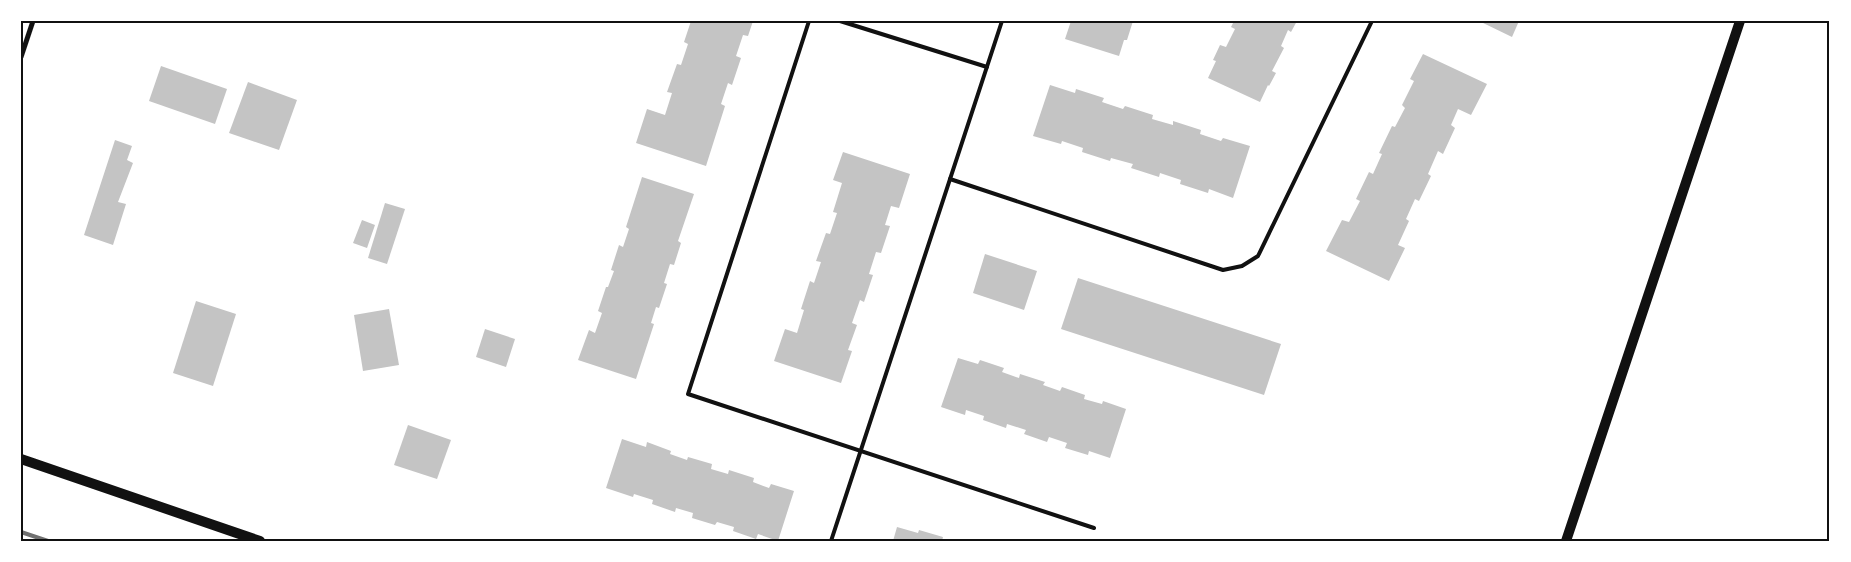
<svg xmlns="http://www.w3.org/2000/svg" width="1851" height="562" font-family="Karla,sans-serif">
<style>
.building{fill:#c4c4c4}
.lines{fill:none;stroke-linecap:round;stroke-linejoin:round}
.service{stroke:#111;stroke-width:4}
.minor{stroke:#111;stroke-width:5}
.secondary{stroke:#111;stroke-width:10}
.rail{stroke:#707070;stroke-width:4}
.neatline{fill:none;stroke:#111;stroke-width:2}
</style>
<rect width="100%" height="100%" fill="#fff"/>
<g class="building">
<polygon points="691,21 753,21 748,36 743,35 736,56 741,58 732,85 728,83 721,104 725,106 706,166 636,143 647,109 665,115 672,93 667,92 677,64 681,65 688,44 684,42"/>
<polygon points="1071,21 1133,21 1127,40 1124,40 1119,56 1065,39"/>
<polygon points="1234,21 1297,21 1291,32 1288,30 1281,46 1284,48 1272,71 1276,73 1269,86 1268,85 1260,102 1208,78 1216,61 1213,60 1220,45 1226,47 1235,29 1231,27"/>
<polygon points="1479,21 1519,21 1512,37"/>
<polygon points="1423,54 1487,84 1471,115 1458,109 1451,125 1455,128 1443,154 1438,151 1428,174 1431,176 1419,201 1415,199 1406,219 1409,221 1398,245 1405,248 1389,281 1326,251 1342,220 1349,222 1360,201 1356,199 1369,172 1373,174 1382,154 1379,153 1392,126 1395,127 1405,108 1402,105 1414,81 1410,79"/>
<polygon points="161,66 227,89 215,124 149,101"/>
<polygon points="248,82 297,100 279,150 229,133"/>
<polygon points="1050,85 1075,93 1076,89 1104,98 1102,102 1123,109 1125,106 1153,115 1152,119 1173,125 1173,121 1201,130 1200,134 1221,141 1223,138 1250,146 1233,198 1209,189 1208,193 1180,184 1181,180 1160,173 1159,177 1131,168 1133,164 1111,158 1110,161 1082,152 1083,148 1062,141 1061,144 1033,136"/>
<polygon points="115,140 132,146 127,160 133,163 118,202 126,204 113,245 84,235"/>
<polygon points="843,152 910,174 899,208 891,206 885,225 890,226 881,253 876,252 869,274 873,275 864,302 860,300 852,323 857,325 848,350 852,351 841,383 774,361 785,329 797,333 804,310 801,309 810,281 814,283 821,262 816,261 826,233 830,234 837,213 833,212 842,183 833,180"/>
<polygon points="642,177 694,194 678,241 681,243 674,265 670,264 664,283 667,284 659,308 656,307 651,323 654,324 636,379 578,360 589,330 595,333 602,313 598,311 606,287 608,287 614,271 611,270 619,245 623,247 629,229 626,227"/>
<polygon points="385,203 405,209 387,264 368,258"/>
<polygon points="362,220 375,225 367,248 353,243"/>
<polygon points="985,254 1037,271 1024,310 973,293"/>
<polygon points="1078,278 1281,344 1264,395 1061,329"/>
<polygon points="196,301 236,314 213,386 173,373"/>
<polygon points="389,309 399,365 363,371 354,315"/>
<polygon points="485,329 515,339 506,367 476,357"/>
<polygon points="958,358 978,364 980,360 1004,368 1002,372 1019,378 1020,374 1045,382 1043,385 1060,391 1062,387 1085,395 1084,399 1102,404 1103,401 1126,409 1110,458 1089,451 1088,455 1065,448 1067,443 1049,437 1047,442 1024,434 1026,430 1007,424 1006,428 983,420 984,416 966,410 965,415 941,407"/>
<polygon points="408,425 451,440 437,479 394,465"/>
<polygon points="622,439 646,447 647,442 671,451 670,454 687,460 688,457 712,464 711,469 728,474 729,470 754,478 753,482 769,488 771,484 794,491 778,541 758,534 756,539 733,531 734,527 717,522 715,525 692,518 693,513 676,508 675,512 652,504 653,500 634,494 633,497 606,488"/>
<polygon points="897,527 918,533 919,530 943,537 942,541 893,541"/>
</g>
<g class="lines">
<g class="service">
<polyline points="809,21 688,394 1094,528"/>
<polyline points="840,21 987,67"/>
<polyline points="950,179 1223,270 1242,266 1258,256 1372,21"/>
<polyline points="831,541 1002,21"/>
</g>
<polyline class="minor" points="21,57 33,21"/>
<g class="secondary">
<polyline points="21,459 260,541"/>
<polyline points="1566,541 1740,21"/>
</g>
<polyline class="rail" points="21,532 48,541"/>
</g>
<rect width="1851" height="562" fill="none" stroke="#ffffff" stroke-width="45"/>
<rect x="22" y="22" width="1806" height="518" class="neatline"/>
</svg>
